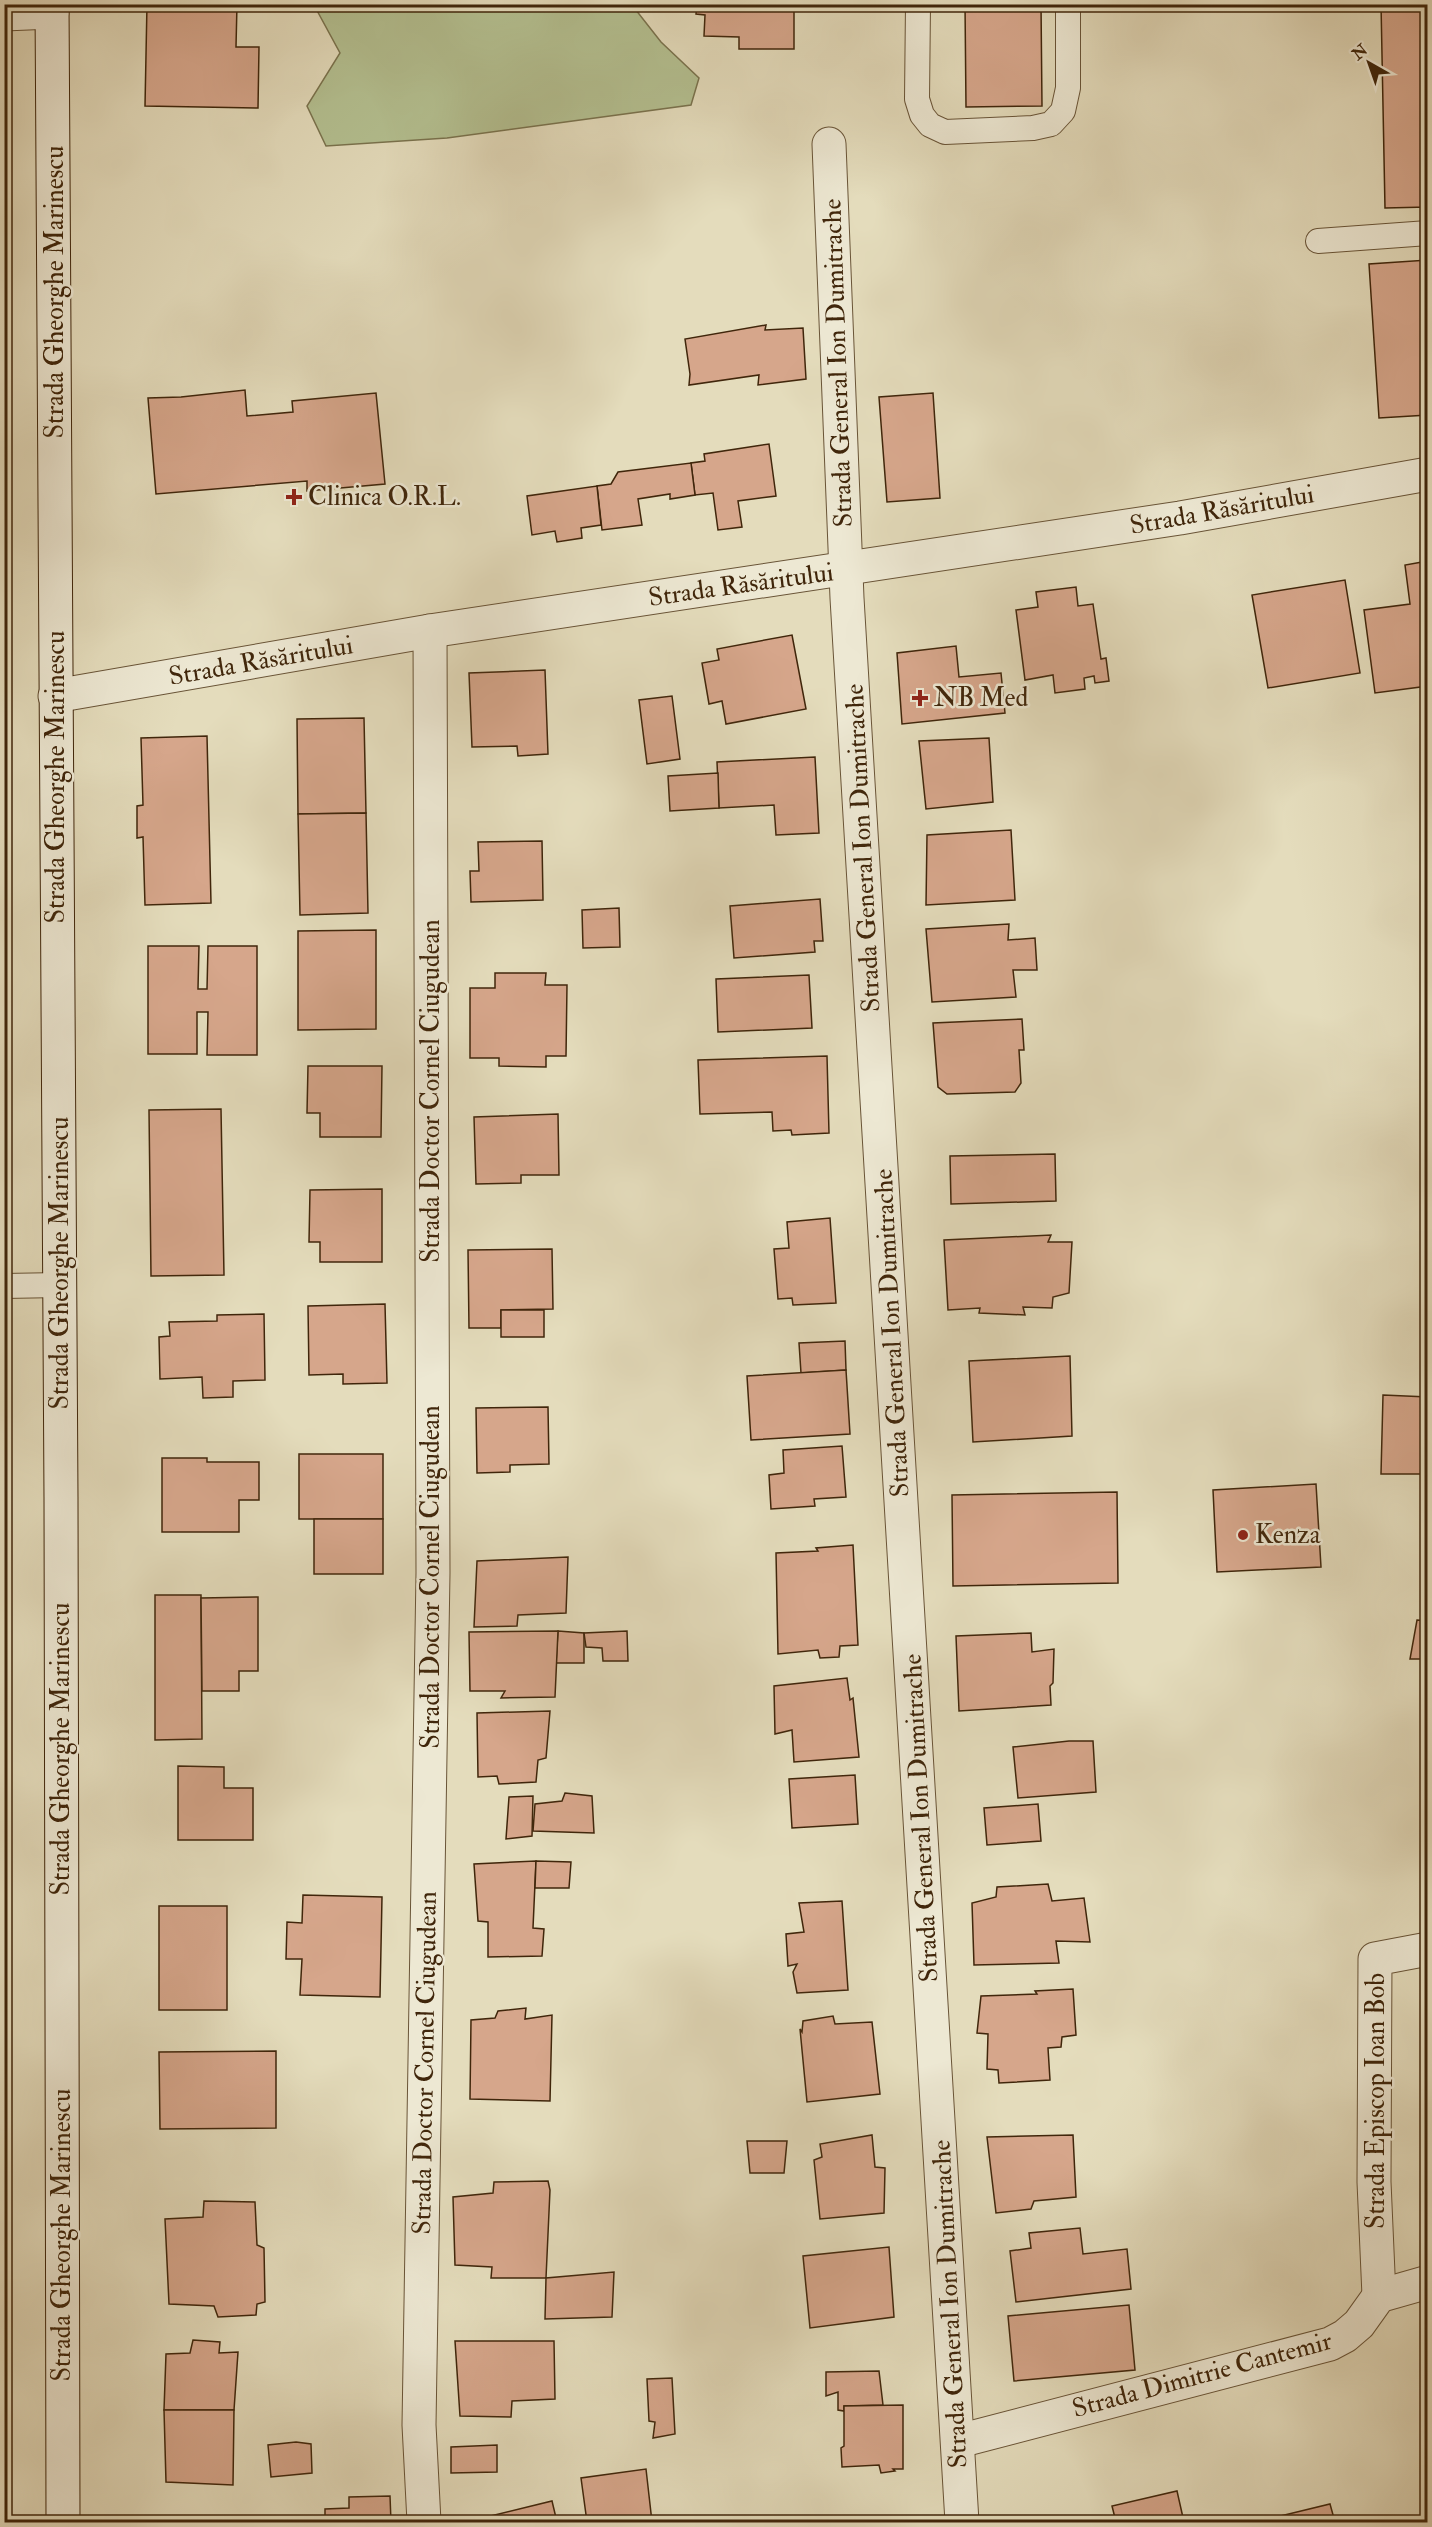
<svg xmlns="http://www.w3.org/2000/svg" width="1432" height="2527" font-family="'IM FELL Double Pica',serif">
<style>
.green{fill:#b4c091;stroke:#7a734e;stroke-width:1.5}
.building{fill:#d6a68b;stroke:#40260b;stroke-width:1.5}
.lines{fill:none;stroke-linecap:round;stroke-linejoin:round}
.lane-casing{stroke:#695437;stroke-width:26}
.street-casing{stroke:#695437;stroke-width:35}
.secondary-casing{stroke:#40260b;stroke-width:35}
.lane{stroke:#ede8d3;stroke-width:24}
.street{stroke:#ede8d3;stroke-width:33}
.secondary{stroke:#ede8d3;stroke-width:33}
.poi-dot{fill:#8f2418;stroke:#ede8d3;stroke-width:2}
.labels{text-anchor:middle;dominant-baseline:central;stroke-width:5;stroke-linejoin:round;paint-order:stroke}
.street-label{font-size:26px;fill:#40260b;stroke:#ede8d3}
.poi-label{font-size:26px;fill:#40260b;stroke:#ede8d3;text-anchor:start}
</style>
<rect width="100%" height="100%" fill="#e4dcbc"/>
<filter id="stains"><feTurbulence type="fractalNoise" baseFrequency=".00333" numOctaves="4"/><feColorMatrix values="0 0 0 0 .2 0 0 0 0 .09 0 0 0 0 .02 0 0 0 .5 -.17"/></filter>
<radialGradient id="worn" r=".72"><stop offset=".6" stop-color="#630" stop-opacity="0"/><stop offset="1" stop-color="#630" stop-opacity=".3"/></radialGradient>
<polygon class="green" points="314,5 632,5 661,42 699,78 691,105 447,138 326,146 307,106 340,53"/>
<g class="building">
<polygon points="147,4 237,4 236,47 259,47 258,108 145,106"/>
<polygon points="697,4 794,4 794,49 739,49 739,37 704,36 705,15 696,14"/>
<polygon points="965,4 1041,4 1042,106 966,107"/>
<polygon points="1381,4 1428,4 1428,207 1385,208"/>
<polygon points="1428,260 1428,415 1379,418 1369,264"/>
<polygon points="766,325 765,330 803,328 806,379 758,385 759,375 689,385 690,374 685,339"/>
<polygon points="245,390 247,416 293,412 292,401 376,393 385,484 307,491 307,481 156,494 148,398 181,397"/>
<polygon points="933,393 940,498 887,502 879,397"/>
<polygon points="769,444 776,496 738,501 742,527 718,530 713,493 695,495 691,463 705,461 704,454"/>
<polygon points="691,463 695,495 670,499 670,494 638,499 642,525 602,530 597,486 611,484 618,472"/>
<polygon points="597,486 601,525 581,528 582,538 557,542 555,531 532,535 527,496"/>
<polygon points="1428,561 1428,686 1375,693 1364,610 1410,604 1405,565"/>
<polygon points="1345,580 1360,673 1268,688 1252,595"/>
<polygon points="1076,587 1078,606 1093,604 1101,659 1106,658 1109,681 1095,683 1094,676 1084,678 1085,689 1055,693 1053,675 1025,680 1016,610 1038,607 1036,592"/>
<polygon points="792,635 806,709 726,724 722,701 709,704 702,663 719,660 717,649"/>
<polygon points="956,646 959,677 1001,673 1005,713 902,724 897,653"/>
<polygon points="545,670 548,754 518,756 517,746 472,747 469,673"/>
<polygon points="672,696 680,759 647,764 639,700"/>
<polygon points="364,718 366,813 298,814 297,719"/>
<polygon points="207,736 211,903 145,905 143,837 137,838 137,806 143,805 141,738"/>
<polygon points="989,738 993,802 926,809 919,741"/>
<polygon points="815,757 819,833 776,835 774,805 719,808 717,762"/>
<polygon points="718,773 719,808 670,811 668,776"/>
<polygon points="366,813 368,913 300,915 298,814"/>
<polygon points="1011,830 1015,900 926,905 927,835"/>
<polygon points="542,841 543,900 471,902 470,871 479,871 478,842"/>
<polygon points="820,899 823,941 814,941 815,952 734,958 730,906"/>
<polygon points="619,908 620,947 583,948 582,910"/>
<polygon points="1009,924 1008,940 1035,938 1037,970 1013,970 1016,997 932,1002 926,929"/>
<polygon points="376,930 376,1029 298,1030 298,931"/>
<polygon points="148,946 199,946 198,989 207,989 208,946 257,946 257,1055 207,1055 208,1012 197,1012 197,1054 148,1054"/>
<polygon points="495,973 546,973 545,985 567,985 566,1056 546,1056 546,1067 499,1066 499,1058 470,1058 470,988 495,988"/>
<polygon points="809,975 812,1028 718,1032 716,979"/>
<polygon points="1022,1019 1024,1050 1019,1050 1021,1083 1015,1092 947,1094 938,1087 933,1023"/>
<polygon points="827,1056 829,1133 792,1135 791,1130 773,1131 772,1112 700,1114 698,1060"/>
<polygon points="308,1066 382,1066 381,1137 320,1137 320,1113 307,1113"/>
<polygon points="221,1109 224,1275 151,1276 149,1110"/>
<polygon points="558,1114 559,1175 521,1175 521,1183 476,1184 474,1117"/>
<polygon points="1055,1154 1056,1201 951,1204 950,1156"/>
<polygon points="382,1189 382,1262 320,1262 320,1242 309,1242 310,1190"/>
<polygon points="830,1218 836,1303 793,1305 792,1298 778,1299 774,1249 789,1248 787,1222"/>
<polygon points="1051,1235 1048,1242 1072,1242 1069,1293 1053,1297 1052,1308 1023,1307 1025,1315 979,1313 980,1308 948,1310 944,1240"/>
<polygon points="552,1249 553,1309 501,1310 501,1328 469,1328 468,1250"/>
<polygon points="385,1304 387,1383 343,1384 343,1374 309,1375 308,1306"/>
<rect x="501" y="1310" width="43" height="27"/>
<polygon points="264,1314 265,1380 233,1381 233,1397 203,1398 202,1377 160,1379 159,1337 170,1336 169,1322 217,1321 217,1315"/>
<polygon points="845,1341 846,1370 801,1373 799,1343"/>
<polygon points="1070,1356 1072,1436 973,1442 969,1361"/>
<polygon points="846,1370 850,1434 751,1440 747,1376"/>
<polygon points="1383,1395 1428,1397 1428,1474 1381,1474"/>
<polygon points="548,1407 549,1464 510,1465 510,1472 477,1473 476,1408"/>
<polygon points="842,1446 846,1497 814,1499 815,1506 771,1509 769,1475 784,1473 783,1450"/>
<rect x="299" y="1454" width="84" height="65"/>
<polygon points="162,1458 207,1458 207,1462 259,1462 259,1500 239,1500 239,1532 162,1532"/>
<polygon points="1316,1484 1321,1567 1217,1572 1213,1490"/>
<polygon points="1117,1492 1118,1583 953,1586 952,1495"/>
<rect x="314" y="1519" width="69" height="55"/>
<polygon points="853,1545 858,1645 840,1646 839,1657 820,1658 818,1650 778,1654 776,1553 818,1551 816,1548"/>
<polygon points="568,1557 566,1613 518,1615 517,1626 474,1627 477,1561"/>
<polygon points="155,1595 201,1595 202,1739 155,1740"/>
<polygon points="258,1597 258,1671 239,1671 239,1691 202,1691 201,1598"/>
<polygon points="1417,1620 1428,1621 1428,1659 1410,1659"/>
<polygon points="558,1631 584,1633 584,1663 556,1663"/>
<polygon points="558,1631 555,1697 501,1698 505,1691 470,1691 469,1632"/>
<polygon points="627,1631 628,1661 603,1661 602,1648 586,1647 584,1633"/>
<polygon points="1031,1633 1032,1652 1054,1649 1053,1683 1050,1686 1051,1705 959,1711 956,1636"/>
<polygon points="847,1678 850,1700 853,1698 859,1757 794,1762 792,1730 775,1734 774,1686"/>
<polygon points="550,1711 546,1758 538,1760 536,1782 499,1784 497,1776 478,1777 477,1713"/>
<polygon points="1069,1741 1093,1741 1096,1792 1018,1798 1013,1747"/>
<polygon points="178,1766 224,1767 224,1788 253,1788 253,1840 178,1840"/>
<polygon points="855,1775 858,1824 792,1828 789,1779"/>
<polygon points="565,1793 592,1796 594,1833 533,1831 535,1804 562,1801"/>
<polygon points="533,1796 532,1836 506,1839 509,1797"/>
<polygon points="1038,1804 1041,1841 987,1845 984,1808"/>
<polygon points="536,1861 533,1928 544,1929 542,1956 488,1957 488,1922 478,1921 474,1864"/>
<polygon points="536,1861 571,1862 569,1888 535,1888"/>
<polygon points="1048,1884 1052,1901 1084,1898 1090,1942 1056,1941 1059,1963 974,1965 972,1903 996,1897 997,1887"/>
<polygon points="303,1895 382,1897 380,1997 300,1995 302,1959 286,1959 287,1922 302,1923"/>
<polygon points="842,1901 848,1990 797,1993 793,1972 797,1964 788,1966 786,1934 804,1932 799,1903"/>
<rect x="159" y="1906" width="68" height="104"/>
<polygon points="1073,1989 1076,2035 1062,2037 1061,2047 1048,2048 1050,2080 999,2083 998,2070 987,2069 988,2034 977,2033 981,1996 1037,1994 1035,1991"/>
<polygon points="526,2008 525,2019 552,2015 550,2101 470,2099 471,2020 495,2018 498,2011"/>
<polygon points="833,2016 835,2024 872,2022 880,2094 807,2102 800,2029 802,2032 803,2021"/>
<polygon points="276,2051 276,2128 160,2129 159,2052"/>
<polygon points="872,2135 875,2167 885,2168 884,2213 820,2219 814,2160 822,2157 820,2144"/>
<polygon points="1073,2135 1076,2197 1034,2201 1031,2209 996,2213 987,2137"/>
<polygon points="747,2141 787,2141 784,2173 750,2173"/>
<polygon points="548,2181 550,2190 546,2278 491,2278 492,2267 455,2265 453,2197 493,2193 494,2182"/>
<polygon points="204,2201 255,2202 257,2245 264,2248 265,2302 257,2304 256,2315 218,2317 214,2306 169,2304 165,2219 203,2217"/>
<polygon points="1080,2228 1083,2254 1127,2249 1131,2289 1016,2302 1010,2251 1031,2248 1029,2233"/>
<polygon points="889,2247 894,2317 810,2328 803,2256"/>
<polygon points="614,2272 612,2317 545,2319 546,2278"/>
<polygon points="1129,2305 1135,2370 1014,2381 1008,2316"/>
<polygon points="193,2340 220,2342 219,2353 238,2352 234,2410 164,2410 166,2354 190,2353"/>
<polygon points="455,2341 554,2341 555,2399 512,2401 511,2417 460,2416"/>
<polygon points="879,2371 883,2405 844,2406 844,2411 838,2410 838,2392 826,2396 826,2372"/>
<polygon points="672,2378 675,2434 653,2438 655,2422 649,2421 647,2379"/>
<polygon points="903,2405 903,2469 893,2469 895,2471 881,2473 879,2465 842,2467 841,2448 844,2446 844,2406"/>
<polygon points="164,2410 234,2410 233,2485 166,2482"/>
<polygon points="296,2442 311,2444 312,2473 271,2477 268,2445"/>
<polygon points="497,2445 497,2472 451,2473 451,2447"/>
<polygon points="646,2469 652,2522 587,2522 581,2478"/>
<polygon points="1177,2491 1184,2522 1116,2522 1112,2506"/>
<polygon points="390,2496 391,2522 325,2522 325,2509 349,2508 349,2497"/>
<polygon points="552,2501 557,2522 466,2522"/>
<polygon points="1330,2504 1335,2522 1273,2522 1272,2518"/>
</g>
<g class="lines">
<defs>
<g id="lane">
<polyline points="918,4 917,99 922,115 930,125 945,132 1033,128 1051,124 1063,111 1068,88 1068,4"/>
<polyline points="1318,241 1428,233"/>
<polyline points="4,1286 60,1285"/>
</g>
<g id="street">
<polyline points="4,14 52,12"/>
<polyline points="829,144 847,598 962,2522"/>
<polyline points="55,696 430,631 1180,518 1428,474"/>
<polyline points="1379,2296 1374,2182 1375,1959 1428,1949"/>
<polyline points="959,2441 1330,2344 1345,2336 1359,2324 1379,2296 1428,2282"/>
<polyline points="424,2522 419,2425 433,1573 430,631"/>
</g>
<polyline id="secondary" points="52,4 61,1497 63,2522"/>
</defs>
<use href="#lane" class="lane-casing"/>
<use href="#street" class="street-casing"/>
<use href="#secondary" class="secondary-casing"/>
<use href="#lane" class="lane"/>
<use href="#street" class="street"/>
<use href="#secondary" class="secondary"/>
</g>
<g class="poi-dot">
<path d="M291 488h6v6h6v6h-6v6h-6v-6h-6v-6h6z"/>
<path d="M917 689h6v6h6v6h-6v6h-6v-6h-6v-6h6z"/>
<circle cx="1243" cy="1535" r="6"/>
</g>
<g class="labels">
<g class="street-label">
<text transform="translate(55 292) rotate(-90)">Strada Gheorghe Marinescu</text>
<text transform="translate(838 363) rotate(-92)">Strada General Ion Dumitrache</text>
<text transform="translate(1222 510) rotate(-10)">Strada Răsăritului</text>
<text transform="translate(741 585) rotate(-8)">Strada Răsăritului</text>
<text transform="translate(261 661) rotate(-10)">Strada Răsăritului</text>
<text transform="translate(56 777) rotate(-90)">Strada Gheorghe Marinescu</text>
<text transform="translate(863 848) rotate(-93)">Strada General Ion Dumitrache</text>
<text transform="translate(431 1091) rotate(-90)">Strada Doctor Cornel Ciugudean</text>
<text transform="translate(60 1263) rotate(-90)">Strada Gheorghe Marinescu</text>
<text transform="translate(892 1333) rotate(-93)">Strada General Ion Dumitrache</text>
<text transform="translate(431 1577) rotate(-90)">Strada Doctor Cornel Ciugudean</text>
<text transform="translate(61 1749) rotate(-90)">Strada Gheorghe Marinescu</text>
<text transform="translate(921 1818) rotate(-93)">Strada General Ion Dumitrache</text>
<text transform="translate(425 2063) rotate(-89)">Strada Doctor Cornel Ciugudean</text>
<text transform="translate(1376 2101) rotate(-90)">Strada Episcop Ioan Bob</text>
<text transform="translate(62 2235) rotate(-90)">Strada Gheorghe Marinescu</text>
<text transform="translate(950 2304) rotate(-93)">Strada General Ion Dumitrache</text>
<text transform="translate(1202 2375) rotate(-15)">Strada Dimitrie Cantemir</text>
</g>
<g class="poi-label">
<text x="308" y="497">Clinica O.R.L.</text>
<text x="934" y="698">NB Med</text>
<text x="1255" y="1535">Kenza</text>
</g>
</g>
<rect width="1432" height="2527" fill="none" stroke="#e4dcbc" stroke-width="24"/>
<rect x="6" y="6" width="1420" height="2515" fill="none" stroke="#40260b" stroke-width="3"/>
<rect x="12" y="12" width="1408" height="2503" fill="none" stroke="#40260b" stroke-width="1.5"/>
<g transform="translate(1369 63) rotate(320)" stroke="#ede8d3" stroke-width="4.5" paint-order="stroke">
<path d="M0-4.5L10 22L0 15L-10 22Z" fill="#40260b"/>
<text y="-9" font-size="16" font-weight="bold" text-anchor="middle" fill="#40260b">N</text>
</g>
<rect width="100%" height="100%" filter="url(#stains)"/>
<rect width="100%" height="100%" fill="url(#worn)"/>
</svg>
